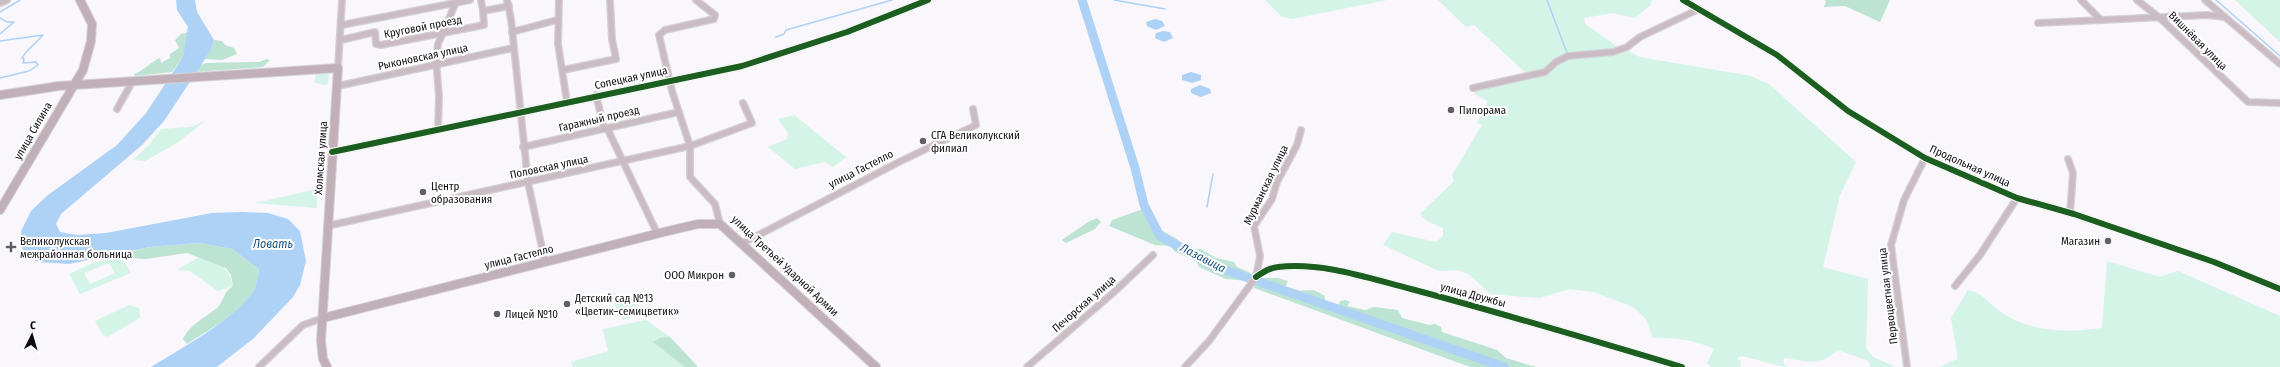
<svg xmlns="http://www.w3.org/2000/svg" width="2280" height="367" font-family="'Fira Sans Condensed',sans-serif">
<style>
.green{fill:#d3f4e6;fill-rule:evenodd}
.forest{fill:#bde3d3}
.water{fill:#aed2f5}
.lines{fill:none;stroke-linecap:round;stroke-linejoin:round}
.stream{stroke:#aed2f5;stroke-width:1.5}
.river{stroke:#aed2f5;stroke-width:9}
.street-casing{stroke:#d4d1d6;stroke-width:8}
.secondary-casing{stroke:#d4d1d6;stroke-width:10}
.street{stroke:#cbbcc3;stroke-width:5.5}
.secondary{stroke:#c2b0b9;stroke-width:8}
.cycleway-casing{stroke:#fff;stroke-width:8}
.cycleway{stroke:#1b5e20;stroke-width:6}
.poi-dot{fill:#625e65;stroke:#fff;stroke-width:1.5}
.labels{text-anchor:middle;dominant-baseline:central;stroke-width:4;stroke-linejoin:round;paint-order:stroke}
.street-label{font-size:11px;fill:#100c14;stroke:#fff}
.poi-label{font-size:11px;fill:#100c14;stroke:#fff;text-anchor:start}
.water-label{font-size:12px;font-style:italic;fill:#18527e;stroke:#fff}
</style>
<rect width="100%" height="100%" fill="#f9f6fc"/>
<g class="green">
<polygon points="1265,0 1387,0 1292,19 1282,17"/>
<path d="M1438,0h214l-2,6 -16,12 -21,-5 -29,5 1,6 30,21 25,12 111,19 19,9 86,77 -16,33 -17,72 45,12 -2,69 7,9 19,8 1,2h-23l-1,-6 -31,-11c-18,17 -31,11 -54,8v7l4,1 -3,1 -43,-11 -4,1v3l3,1 -1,6h-29l-4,-4 7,-14c-19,-9 -40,-12 -61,-11l-7,-19 -13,-12 -39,-15 -25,-3 -29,9 -50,-4 -20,-19 -12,-5 -19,1 -56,-26 9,-13 44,10 7,-6v-8l-16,-7 -7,-7 34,-33 -2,-6 30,-50 -5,-2 11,-22 -14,-7 2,-6 54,-11 -56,-52 -8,2z"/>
<polygon points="2235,0 2280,0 2280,42"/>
<polygon points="316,73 329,73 328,84 324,85 314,82"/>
<polygon points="794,115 846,157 833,167 824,162 795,169 768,147 787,139 788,133 778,119"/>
<polygon points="205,121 177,143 145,161 133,160 149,145 161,129 191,127"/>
<polygon points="317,189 317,208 255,203"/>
<path d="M121,256l10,17 -51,21 -11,-20 24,-11zM109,263l6,10 -25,11 -6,-11z"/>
<path d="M199,257c19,7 30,7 34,29l-15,5 -28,-20 -13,-1z"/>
<path d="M2107,261l53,16 18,-6 102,45v51h-341l19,-8 -7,-41 17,-28c14,3 19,11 30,20 32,23 66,23 104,18z"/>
<polygon points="629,294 640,314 623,320 613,301"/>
<polygon points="129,305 139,308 140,318 107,337 103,335 95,321"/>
<polygon points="646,320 670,337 698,367 573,367 571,362 608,351 603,329"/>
</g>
<g class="forest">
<polygon points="1824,0 1890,0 1880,22 1845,6 1824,7 1826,1"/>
<path d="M188,32l-5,25 -11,15 -37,4 -1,-2c9,-3 21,-15 26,-16l1,5 9,-5v-4l9,-6 -4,-8 6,-6z"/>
<polygon points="214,40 222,41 225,45 234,48 237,54 222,60 205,59 211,50"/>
<polygon points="267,59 270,60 263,67 196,72 201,65 206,63 259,62"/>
<path d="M1143,209l6,1 5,5 -1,7c9,12 24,14 29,22l7,-1 4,6h8l15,9 18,4 3,5 12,5 4,4 -5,5 -22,-2 -27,-12 -2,-5 -23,-11 -3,-5 -16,-1 -46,-19 3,-6z"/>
<polygon points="1097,218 1101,222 1095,229 1066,243 1062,240 1088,222"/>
<path d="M199,243l33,6 27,20c-1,8 -2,16 -6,24 -13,20 -46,38 -66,51l-4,-5c7,-15 22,-21 34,-31 7,-7 6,-16 16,-22l-2,-11 -5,-7 -39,-15 -41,6 -19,-1 -2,-5 25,-6z"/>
<polygon points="1259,278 1278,278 1288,281 1285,288 1290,291 1314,290 1325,296 1325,301 1339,305 1340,301 1345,300 1350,302 1347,306 1365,310 1374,307 1398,310 1402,318 1429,325 1435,324 1441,327 1442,332 1497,350 1506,358 1536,367 1470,367 1254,288 1253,283"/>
<polygon points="670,337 698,367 685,367 653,342 660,338"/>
</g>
<g class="water">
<path d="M176,0h19l2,12 17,28 -3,10 -47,71 -22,24 -81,69 -5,10 4,8 17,3 29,-2 106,-20 29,-1 27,1 20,6 12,12 6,30 -6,24 -7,12 -39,41 -37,29h-66c26,-16 87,-50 102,-75 4,-7 5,-15 6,-23l-27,-20 -33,-6 -49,4 -81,17 -30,-2 -16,-6 -2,-25 10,-20 17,-16 69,-50 29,-32 37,-56 5,-30 -11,-17z"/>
<polygon points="1155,19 1162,21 1165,26 1156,30 1147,26 1146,22"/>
<polygon points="1163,31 1170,32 1173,38 1164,42 1155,38 1156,33"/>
<polygon points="1191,72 1201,75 1201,80 1192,83 1182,80 1182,75"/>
<polygon points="1200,85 1210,89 1211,93 1201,97 1191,93 1191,89"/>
</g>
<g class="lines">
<g class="stream">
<polyline points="1114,0 1165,9"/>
<polyline points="1547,0 1567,53"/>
<polyline points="2216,0 2280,56"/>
<polyline points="0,12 20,0"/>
<polyline points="0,18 7,22 14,22 0,34"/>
<polyline points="776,37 784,34 786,30 892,0"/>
<path d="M0,41l43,-6c-7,8 -16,14 -21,23l2,1 -1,4 13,-1 2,3 -9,6 -29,7"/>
<polyline points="1207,207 1213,174"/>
</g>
<polyline class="river" points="1082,0 1135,168 1144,205 1160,236 1214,266 1504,367"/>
<defs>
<g id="street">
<polyline points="481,0 483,11"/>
<polyline points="507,0 511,19 528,182 545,262"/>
<polyline points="559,0 558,44 567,102"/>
<polyline points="696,0 715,15 714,19 665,30 659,35 672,91 690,146 690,177 715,204 720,224"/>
<polyline points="1683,0 1777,55 1848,111 1925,158 2017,198 2074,214 2214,262 2280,289"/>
<polyline points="2081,0 2101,20"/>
<polyline points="2137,0 2161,19 2248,102 2280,103"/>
<polyline points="2205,0 2280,64"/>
<polyline points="0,3 7,0"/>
<polyline points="2038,23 2207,15 2225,17"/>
<polyline points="342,25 470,0"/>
<polyline points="512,32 557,20"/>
<polyline points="341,40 375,32 376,44 381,45 484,25 483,11 509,6"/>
<polyline points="338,68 342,0"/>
<polyline points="563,70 616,59 612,39 610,0"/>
<polyline points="338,86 513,48"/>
<polyline points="1473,88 1545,72 1556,62 1568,56 1613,52 1627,47 1640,37 1699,9"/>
<polyline points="596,95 604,128 608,130 657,233"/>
<polyline points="117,109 131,84 130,82"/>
<polyline points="438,130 439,96 436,60 438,44 457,0"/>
<polyline points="523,147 679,112"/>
<polyline points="332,152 742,66 847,32 928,0"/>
<polyline points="2068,159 2073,173 2070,213"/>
<polyline points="327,226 690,146 752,123 743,103"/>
<polyline points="743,243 899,162 976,125 973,109"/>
<path d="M1256,277c7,-5 13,-9 22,-10 45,-5 90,11 133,22 91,24 181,51 271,78"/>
<polyline points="1955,286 1980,255 2017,198"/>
<polyline points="259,367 303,325 323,318"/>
<polyline points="1027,367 1113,293 1153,255"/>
<polyline points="1185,367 1209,341 1256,277 1260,256 1254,226 1272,199 1277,182 1297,145 1301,130"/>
<polyline points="1907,367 1891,245 1904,200 1925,158"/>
</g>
<g id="secondary">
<polyline points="0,95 59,86 338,68 321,341 323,359 327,367"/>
<polyline points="0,210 83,70 91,41 92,24 80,0"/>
<polyline points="323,318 668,231 698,224 720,224 876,367"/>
</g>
</defs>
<use href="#street" class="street-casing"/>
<use href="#secondary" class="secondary-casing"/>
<use href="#street" class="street"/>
<use href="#secondary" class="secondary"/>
<defs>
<g id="cycleway">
<polyline points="1683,0 1777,55 1848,111 1925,158 2017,198 2074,214 2214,262 2280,289"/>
<polyline points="332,152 742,66 847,32 928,0"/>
<path d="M1256,277c7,-5 13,-9 22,-10 45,-5 90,11 133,22 91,24 181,51 271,78"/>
</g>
</defs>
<use href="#cycleway" class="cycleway-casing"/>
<use href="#cycleway" class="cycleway"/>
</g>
<g class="poi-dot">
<circle cx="1451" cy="110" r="4"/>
<circle cx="923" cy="141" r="4"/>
<circle cx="423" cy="192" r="4"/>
<circle cx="2108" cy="241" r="4"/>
<path d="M9 241h4v4h4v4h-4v4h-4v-4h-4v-4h4z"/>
<circle cx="732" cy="275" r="4"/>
<circle cx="567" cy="304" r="4"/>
<circle cx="497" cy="314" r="4"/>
</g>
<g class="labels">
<g class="street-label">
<text transform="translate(423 27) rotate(-11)">Круговой проезд</text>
<text transform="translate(2198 41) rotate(45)">Вишнёвая улица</text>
<text transform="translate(423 57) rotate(-12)">Рыконовская улица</text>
<text transform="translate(631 78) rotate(-12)">Сопецкая улица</text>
<text transform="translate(599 119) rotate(-13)">Гаражный проезд</text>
<text transform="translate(33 131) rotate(-60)">улица Силина</text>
<text transform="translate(321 158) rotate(-86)">Холмская улица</text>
<text transform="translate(1970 166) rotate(24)">Продольная улица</text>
<text transform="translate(549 167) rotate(-12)">Половская улица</text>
<text transform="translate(861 169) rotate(-27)">улица Гастелло</text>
<text transform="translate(1266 185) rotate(-64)">Мурманская улица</text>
<text transform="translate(519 257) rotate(-14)">улица Гастелло</text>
<text transform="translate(785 266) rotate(43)">улица Третьей Ударной Армии</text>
<text transform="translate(1473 295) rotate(15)">улица Дружбы</text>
<text transform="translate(1888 296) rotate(-97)">Первоцветная улица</text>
<text transform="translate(1084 304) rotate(-41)">Печорская улица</text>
</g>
<g class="poi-label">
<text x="1459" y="110">Пилорама</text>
<text x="931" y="135">СГА Великолукский<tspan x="931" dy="13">филиал</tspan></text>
<text x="431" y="186">Центр<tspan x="431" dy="13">образования</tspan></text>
<text x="20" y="241">Великолукская<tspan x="20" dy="13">межрайонная больница</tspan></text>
<text x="2100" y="241" text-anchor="end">Магазин</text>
<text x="724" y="275" text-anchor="end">ООО Микрон</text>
<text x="575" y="298">Детский сад №13<tspan x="575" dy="13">«Цветик–семицветик»</tspan></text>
<text x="505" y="314">Лицей №10</text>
</g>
<g class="water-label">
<text x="273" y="244">Ловать</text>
<text transform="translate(1203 258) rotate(27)">Лазавица</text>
</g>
</g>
<g transform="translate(32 335) rotate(5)" stroke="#ffffff" stroke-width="3" paint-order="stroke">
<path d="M0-3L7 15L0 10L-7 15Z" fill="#100c14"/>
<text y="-6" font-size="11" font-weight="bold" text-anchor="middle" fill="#100c14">С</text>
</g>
</svg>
